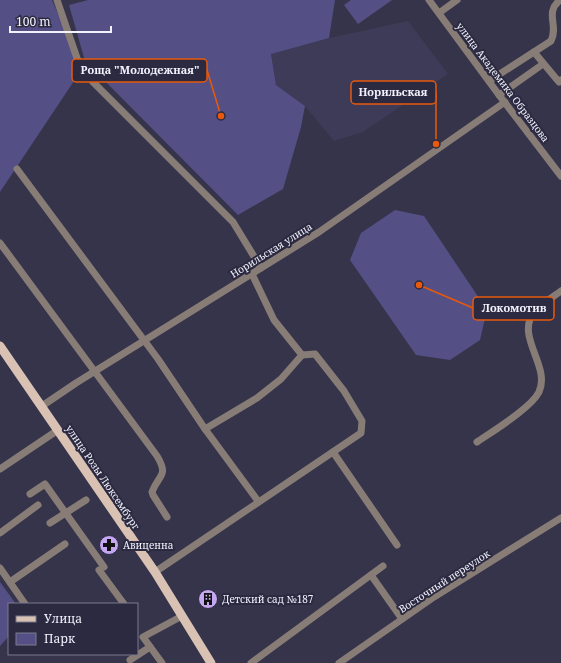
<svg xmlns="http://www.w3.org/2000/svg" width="561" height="663" font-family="'Noto Serif',serif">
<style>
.built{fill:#3d3b58}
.green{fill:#545086}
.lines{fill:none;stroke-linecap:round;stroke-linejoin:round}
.minor{stroke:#887d76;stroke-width:7}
.major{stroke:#d9c2b4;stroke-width:9}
.labels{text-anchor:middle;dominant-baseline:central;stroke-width:4;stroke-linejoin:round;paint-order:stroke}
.street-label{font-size:10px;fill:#f2f2fe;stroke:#2b2a40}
.poi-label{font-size:10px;fill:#f2f2fe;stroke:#2b2a40;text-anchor:start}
.leader{fill:none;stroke:#e8590c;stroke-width:1.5}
.callout-dot{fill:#e8590c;stroke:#2b2a40;stroke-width:1.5}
.callout{fill:#2b2a40;stroke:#e8590c;stroke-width:1.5}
.callout-label{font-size:11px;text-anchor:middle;font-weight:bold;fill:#f2f2fe}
</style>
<rect width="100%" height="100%" fill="#35344a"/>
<polygon class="built" points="408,21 448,74 363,132 334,141 305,106 276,85 271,53 329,38"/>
<g class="green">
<polygon points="0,0 52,0 82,69 0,192"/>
<polygon points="88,0 335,0 329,38 271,54 276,85 305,106 301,127 283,189 238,215 85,61 69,5"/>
<polygon points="351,0 392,0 358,24 344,5"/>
<polygon points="395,210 424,216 487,310 480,340 450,360 416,355 350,260 361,233"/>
<polygon points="0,582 16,604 9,604 9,636 0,646"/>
</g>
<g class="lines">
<g class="minor">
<polyline points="57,0 79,64 93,82 233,222 261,268"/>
<polyline points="429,0 499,95 561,176"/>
<polyline points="439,13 457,0"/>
<polyline points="534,52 559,82 561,80"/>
<path d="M489,81l62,-40c8,-16 -7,-28 9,-41"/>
<polyline points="499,95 543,64"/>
<polyline points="17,169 158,359 205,429 258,501"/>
<path d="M0,243l157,213c12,20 2,18 -5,36l1,3 14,22"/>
<polyline points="42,406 76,383 319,232 505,102"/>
<polyline points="205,429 257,398 281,379 302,355 274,320 252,274"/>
<path d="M477,442c16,-11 54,-34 62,-50 12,-26 -24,-55 -5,-80 7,-8 19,-15 27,-21"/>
<polyline points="333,452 397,545"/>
<polyline points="0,469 58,430"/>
<polyline points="30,494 45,484 104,567"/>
<polyline points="50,523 86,500"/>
<polyline points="0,533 38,505"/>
<polyline points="0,568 25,604"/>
<polyline points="99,570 124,604"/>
<polyline points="155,572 361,433 362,421 344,391 315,354 302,355"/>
<polyline points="371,575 402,619"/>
<polyline points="10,582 65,544"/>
<polyline points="130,660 150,647"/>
<polyline points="162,663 143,637 182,616"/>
<polyline points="251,663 383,566"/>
<polyline points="339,663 434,597 561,518"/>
</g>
<polyline class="major" points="0,346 155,572 211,663"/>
</g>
<defs>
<symbol id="pharmacy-disc" viewBox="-11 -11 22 22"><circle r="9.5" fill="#c5a7f1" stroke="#2b2a40"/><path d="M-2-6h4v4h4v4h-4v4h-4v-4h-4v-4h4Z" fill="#111"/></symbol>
<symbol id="building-disc" viewBox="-11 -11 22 22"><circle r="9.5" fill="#c5a7f1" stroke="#2b2a40"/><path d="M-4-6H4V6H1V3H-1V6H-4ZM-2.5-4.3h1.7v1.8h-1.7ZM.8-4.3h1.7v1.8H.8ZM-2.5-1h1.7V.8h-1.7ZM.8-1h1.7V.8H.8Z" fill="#111"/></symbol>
</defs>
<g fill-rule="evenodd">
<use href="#pharmacy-disc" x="98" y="534" width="22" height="22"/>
<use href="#building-disc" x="197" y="588" width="22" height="22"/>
</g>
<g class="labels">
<g class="street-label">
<text transform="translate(503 82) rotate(53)">улица Академика Образцова</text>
<text transform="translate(271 250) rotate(-32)">Норильская улица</text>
<text transform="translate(103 477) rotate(56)">улица Розы Люксембург</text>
<text transform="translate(444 581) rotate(-33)">Восточный переулок</text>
</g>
<g class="poi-label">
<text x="123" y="545">Авиценна</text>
<text x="222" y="599">Детский сад №187</text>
</g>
</g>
<path class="leader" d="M221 116L207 70M436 144L436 92M419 285L473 308"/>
<g class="callout-dot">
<circle cx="221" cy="116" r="4"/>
<circle cx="436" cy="144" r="4"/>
<circle cx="419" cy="285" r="4"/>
</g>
<g class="callout">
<rect x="72" y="59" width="135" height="23" rx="4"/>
<rect x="351" y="81" width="85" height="23" rx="4"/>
<rect x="473" y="297" width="81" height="23" rx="4"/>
</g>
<g class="callout-label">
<text x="140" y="74">Роща "Молодежная"</text>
<text x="393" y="96">Норильская</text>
<text x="514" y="312">Локомотив</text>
</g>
<rect x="8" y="603" width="130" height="52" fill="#2b2a40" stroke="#7b7a8c"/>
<rect x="16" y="616" width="20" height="6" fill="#d9c2b4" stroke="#7b7a8c"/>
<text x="44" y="623" font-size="12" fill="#f2f2fe">Улица</text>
<rect x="16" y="633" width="20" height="12" fill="#545086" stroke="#7b7a8c"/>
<text x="44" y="643" font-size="12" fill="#f2f2fe">Парк</text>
<path d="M10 26v6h101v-6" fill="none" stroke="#f2f2fe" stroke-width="2"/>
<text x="16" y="26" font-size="12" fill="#f2f2fe" stroke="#2b2a40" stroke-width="3" paint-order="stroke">100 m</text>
</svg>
